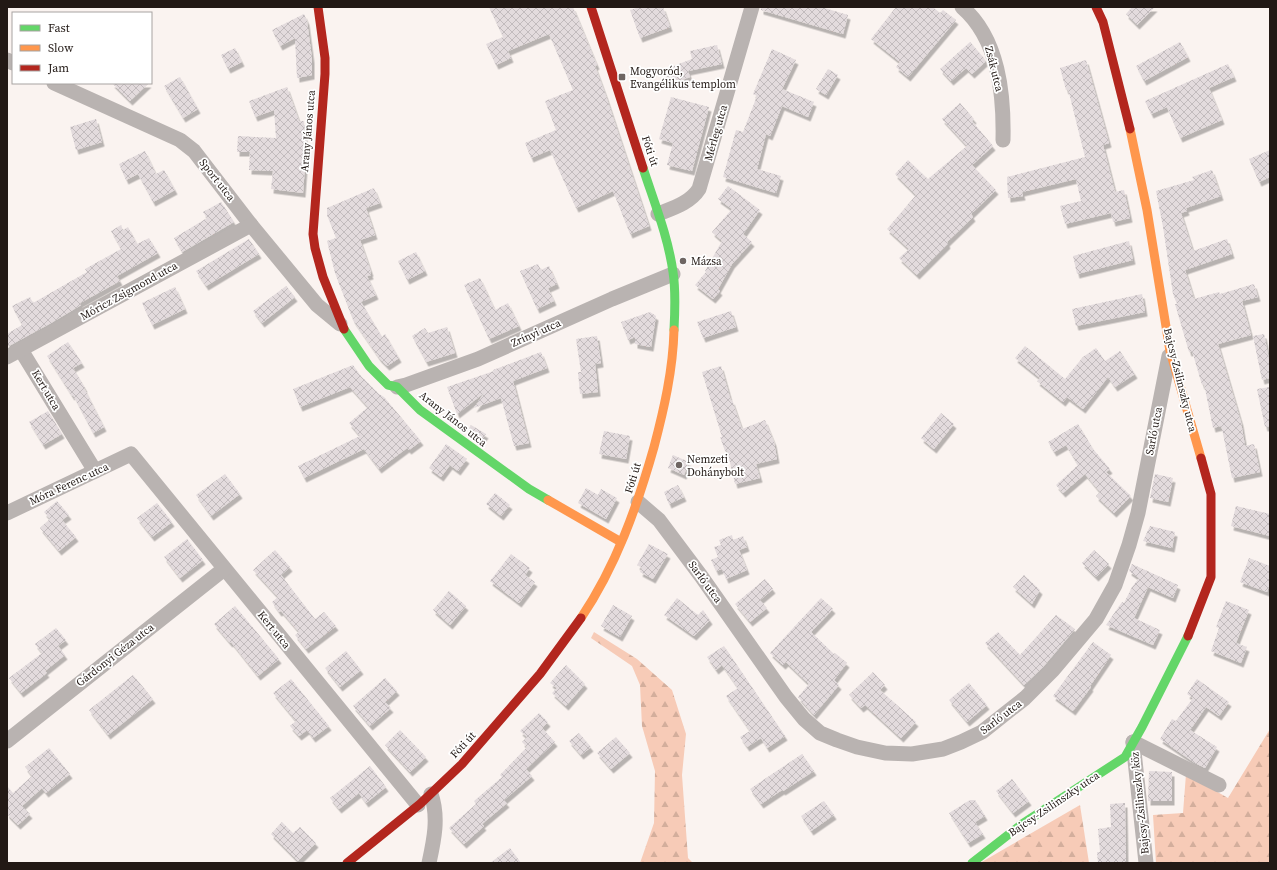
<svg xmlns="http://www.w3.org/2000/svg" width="1277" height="870" font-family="'Source Serif 4',serif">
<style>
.forest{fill:url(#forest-firs)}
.building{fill:url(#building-cross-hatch);filter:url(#shadow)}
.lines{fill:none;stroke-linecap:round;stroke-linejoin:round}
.street{stroke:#b9b3b1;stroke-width:15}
.fast{stroke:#63d668;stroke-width:9}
.slow{stroke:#ff974d;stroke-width:9}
.jam{stroke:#b3261e;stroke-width:9}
.poi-dot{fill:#6e6562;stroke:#fff;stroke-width:1.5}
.labels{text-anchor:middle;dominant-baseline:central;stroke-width:3.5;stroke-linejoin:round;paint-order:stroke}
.street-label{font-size:11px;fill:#221915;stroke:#fff}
.poi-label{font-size:11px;fill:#221915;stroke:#fff;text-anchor:start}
</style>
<defs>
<pattern id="forest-firs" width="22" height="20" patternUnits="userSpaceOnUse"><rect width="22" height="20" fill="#f7cbb7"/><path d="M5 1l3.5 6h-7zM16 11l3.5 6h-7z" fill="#d3ae9c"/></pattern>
<pattern id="building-cross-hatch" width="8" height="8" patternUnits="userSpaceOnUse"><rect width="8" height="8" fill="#e3dbdd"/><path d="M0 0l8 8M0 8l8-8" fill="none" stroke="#c2bbbd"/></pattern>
<filter id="shadow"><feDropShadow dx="2.5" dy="4.5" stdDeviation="0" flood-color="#0004"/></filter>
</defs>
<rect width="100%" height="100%" fill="#faf3f0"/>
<g class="forest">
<polygon points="594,632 637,659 672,690 686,734 682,775 688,858 693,863 640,863 654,823 655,771 642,726 640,685 632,666 591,638"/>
<polygon points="1270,729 1270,863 1156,863 1153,815 1183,813 1186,774 1228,798"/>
<polygon points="1080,805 1089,863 980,863"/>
</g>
<g class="building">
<polygon points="489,7 573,7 594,58 597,65 595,66 606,96 649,226 630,234 613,191 576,208 550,150 531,158 525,143 556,130 545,101 573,90 549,34 508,51 511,58 496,65 486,44 503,37"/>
<polygon points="639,7 663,7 670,27 640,38 630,10"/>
<polygon points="761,7 821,7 848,15 843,34 761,10"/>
<polygon points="896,7 933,7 940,13 943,10 956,20 908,77 896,67 900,62 871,39"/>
<polygon points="1132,7 1155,7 1137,25 1126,14"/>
<polygon points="304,14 307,21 312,59 312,75 297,78 295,38 280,46 272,30"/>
<polygon points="970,42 984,58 985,62 972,74 966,68 951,81 940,69"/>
<polygon points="1180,42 1188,57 1144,81 1136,66"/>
<polygon points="717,45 722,64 688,71 690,77 669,85 663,70 692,59 690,51"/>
<polygon points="235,48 242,62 228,69 221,55"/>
<polygon points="772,49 796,60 782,89 814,102 808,117 782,106 770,136 766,134 757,169 781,176 776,193 723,177 736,130 743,132 757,96 753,94"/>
<polygon points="1086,60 1109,143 1103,145 1115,192 1124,190 1130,218 1113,222 1111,213 1065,224 1060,206 1081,201 1076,179 1022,192 1023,196 1008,198 1007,177 1085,157 1068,89 1066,90 1060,68"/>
<polygon points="1228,64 1234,77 1209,88 1222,120 1180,138 1167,107 1151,114 1145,101"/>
<polygon points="828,69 838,75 826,95 816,89"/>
<polygon points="180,77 198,109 183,118 164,86"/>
<polygon points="112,83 149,83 130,101"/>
<polygon points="287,87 299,121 304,121 305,139 307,139 303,193 271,189 273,171 249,170 250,152 237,152 238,136 276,138 274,110 255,117 249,101"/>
<polygon points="671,97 709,107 692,171 667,165 673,143 659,139"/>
<polygon points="960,103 974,119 972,121 993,146 972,165 996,190 971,214 973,217 947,242 948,244 917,275 899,258 909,249 887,229 916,195 895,174 908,160 928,179 967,146 942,119"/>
<polygon points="96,119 102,142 76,150 70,127"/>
<polygon points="1270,150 1270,177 1259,182 1249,159"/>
<polygon points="145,151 156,174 164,170 175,190 153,202 138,174 126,180 119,164"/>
<polygon points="1212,170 1221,196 1186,208 1187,211 1181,213 1193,251 1227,239 1232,254 1185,270 1194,299 1219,292 1220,294 1254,284 1258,297 1242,301 1251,335 1218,344 1241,422 1245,446 1254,444 1260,472 1232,478 1222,429 1221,426 1213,428 1204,384 1202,385 1192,351 1189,352 1175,304 1177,304 1173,294 1163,227 1156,191 1194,180 1192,177"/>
<polygon points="728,186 760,210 743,234 752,242 732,264 718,289 720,291 713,299 695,285 706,272 705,271 722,241 712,232 732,209 718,199"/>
<polygon points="374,188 380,203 366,208 375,235 360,240 371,272 370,272 371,275 367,276 376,295 361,302 382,337 385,334 399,358 387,366 379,358 353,320 335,273 327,241 336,238 327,215 327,208"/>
<polygon points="221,202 234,222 182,252 174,238 207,218 203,212"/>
<polygon points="121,225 123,230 128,227 137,244 149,238 158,253 117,276 120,281 80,303 81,305 51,323 7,347 7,334 22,325 12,306 30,297 33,303 87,272 85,269 121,249 111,231"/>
<polygon points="249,239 259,254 206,286 196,271"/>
<polygon points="1129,241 1133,260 1077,274 1073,256"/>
<polygon points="416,252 425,271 407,280 398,261"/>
<polygon points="538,264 541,270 549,266 557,284 548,288 554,301 537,309 520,271"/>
<polygon points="480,278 495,310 508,303 519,326 489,339 464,285"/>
<polygon points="286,286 295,297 262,323 253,311"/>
<polygon points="175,287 185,309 152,325 142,303"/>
<polygon points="1142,294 1145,312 1076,326 1072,309"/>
<polygon points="731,311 736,327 703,338 697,322"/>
<polygon points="650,312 656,316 651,347 635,344 635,337 628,340 621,322"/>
<polygon points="447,327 455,353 426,362 412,336 425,328 428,333"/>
<polygon points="1264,334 1270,365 1270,378 1262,380 1253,336"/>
<polygon points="597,336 601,363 595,364 598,392 580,394 578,372 581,372 576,339"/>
<polygon points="68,342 82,363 73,368 85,388 84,388 104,427 93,433 73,395 72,396 47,356"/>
<polygon points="1025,346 1065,379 1083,357 1096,348 1105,361 1120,351 1135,374 1115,387 1108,377 1083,409 1067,397 1063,402 1037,381 1040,378 1015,358"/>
<polygon points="541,352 547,368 513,381 529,443 514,446 501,398 474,408 484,393 457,414 447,387 494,371 493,370"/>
<polygon points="353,365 360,375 379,394 384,397 421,441 409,450 407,448 379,469 364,449 304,478 298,466 360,436 349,423 368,407 350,387 300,407 293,389"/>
<polygon points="721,366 731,401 732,400 742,429 765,420 774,442 777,459 756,464 760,478 735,484 727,450 725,451 720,437 722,437 702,372"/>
<polygon points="1270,387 1270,426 1265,427 1257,389"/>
<polygon points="48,411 62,434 43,445 29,422"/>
<polygon points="941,413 954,424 934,449 921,438"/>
<polygon points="1078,424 1093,449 1110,469 1106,472 1131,496 1114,513 1096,496 1100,492 1085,474 1063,493 1056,485 1078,465 1066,445 1054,452 1048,442"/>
<polygon points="471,425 486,434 482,439 468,430"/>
<polygon points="604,431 630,436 626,459 599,454"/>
<polygon points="446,444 467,459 458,471 450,465 441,477 429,468"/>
<polygon points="673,455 689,462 684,475 668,468"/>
<polygon points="225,474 240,494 211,516 196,495"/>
<polygon points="1155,474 1173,478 1168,502 1150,498"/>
<polygon points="678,485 684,497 669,504 664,492"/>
<polygon points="586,488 598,495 601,489 617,498 606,519 578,503"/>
<polygon points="495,493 510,505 501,516 486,504"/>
<polygon points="57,501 69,515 62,520 76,537 59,551 40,528 50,519 44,512"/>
<polygon points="157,503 172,522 152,537 137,518"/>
<polygon points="1236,506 1270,514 1270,536 1231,526"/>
<polygon points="1150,526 1175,532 1172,548 1143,541"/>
<polygon points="732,535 733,540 743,536 747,547 739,550 747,570 726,579 722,569 716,571 711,560 718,557 714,547 721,545 719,540"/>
<polygon points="187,539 203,560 180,578 164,557"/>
<polygon points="649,544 668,554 653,579 640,572 642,568 637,565"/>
<polygon points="275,550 290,567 281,575 315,619 324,612 336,626 306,649 295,635 299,632 281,611 279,612 272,602 278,597 253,570"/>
<polygon points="1094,550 1109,564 1096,577 1082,563"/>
<polygon points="511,554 530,568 525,575 535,582 519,603 490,581"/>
<polygon points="1249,558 1270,566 1270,583 1267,592 1240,582"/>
<polygon points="1132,564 1178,585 1173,598 1148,587 1134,618 1160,630 1153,645 1106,625 1122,602 1124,603 1132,587 1139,578 1129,571"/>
<polygon points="1024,575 1040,590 1032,604 1013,587"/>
<polygon points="765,579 773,589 760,600 767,608 750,622 735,604"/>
<polygon points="449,591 466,606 450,625 433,610"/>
<polygon points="677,598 698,615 703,610 710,620 694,636 664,615"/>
<polygon points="821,598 833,609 811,632 834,654 835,653 847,663 834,680 839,685 814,715 798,697 809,684 786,662 783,665 770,653"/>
<polygon points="1226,601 1249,610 1236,643 1247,647 1241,663 1211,651 1219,628 1216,627"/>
<polygon points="613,605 632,616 620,637 601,626"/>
<polygon points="235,606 279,659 258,676 231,642 230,643 214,624"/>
<polygon points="1056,615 1075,629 1043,667 1024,685 985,643 998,632 1020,655"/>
<polygon points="56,628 66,640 58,646 65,655 45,671 47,673 21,693 9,678 42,653 35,644"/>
<polygon points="1093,642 1111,655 1090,686 1091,687 1073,711 1053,696"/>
<polygon points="724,646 785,736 767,748 761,738 747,747 740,737 750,731 726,696 738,688 722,665 716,670 707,657"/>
<polygon points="346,651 361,670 340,687 325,668"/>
<polygon points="566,665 585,684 566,706 552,693 557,688 550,683"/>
<polygon points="873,672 885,685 880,690 916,722 901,738 865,705 861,708 849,695"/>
<polygon points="133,675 153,699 108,735 89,710"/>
<polygon points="385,678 397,691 385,702 391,708 370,726 353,706"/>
<polygon points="291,679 329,726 313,738 307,730 299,736 290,726 296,721 273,693"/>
<polygon points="1197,679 1229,702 1219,716 1206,707 1190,730 1217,747 1205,768 1195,763 1160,739 1172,719 1176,721 1193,698 1187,694"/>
<polygon points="969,683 987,705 967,722 949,700"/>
<polygon points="539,713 548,722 542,728 555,742 526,769 532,776 504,800 507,803 482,824 484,826 464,844 449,828 476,804 474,801 502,777 500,775 527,747 522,742 527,737 520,731"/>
<polygon points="400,730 426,757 410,772 385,745"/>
<polygon points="579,733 591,747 581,755 569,741"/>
<polygon points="616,737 630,753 611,769 597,753"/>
<polygon points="49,748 70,774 46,793 42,788 22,806 30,814 18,825 7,814 7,786 13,793 32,776 25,767"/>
<polygon points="802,754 814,771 783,791 782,790 761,804 750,789"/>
<polygon points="370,766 386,787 366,803 359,793 339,809 330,798"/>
<polygon points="1149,771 1172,772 1172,801 1148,801"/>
<polygon points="1012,779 1029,801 1013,813 996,791"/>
<polygon points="970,800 975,800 985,816 975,822 983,834 968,843 949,813"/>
<polygon points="824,801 834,815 811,831 801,816"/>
<polygon points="1125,803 1126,863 1098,863 1097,852 1100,852 1098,829 1111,827 1110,804"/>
<polygon points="282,822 293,833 300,827 316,843 298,861 271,834"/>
<polygon points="510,848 521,863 490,863"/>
</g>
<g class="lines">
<g class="street">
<path d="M962,7c37,32 42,88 41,133"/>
<polyline points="7,60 13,63"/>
<polyline points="54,83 180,140 194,151 251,225 317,305 340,324"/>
<path d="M658,214c15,-6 32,-11 41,-25l53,-182"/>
<polyline points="21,350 95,471"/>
<polyline points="7,357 251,225"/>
<polyline points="397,387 406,385 478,359 612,299 673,274"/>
<polyline points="638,502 659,520 701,576 786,697 804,719 820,733 837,740 857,747 885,753 912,754 943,749 961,742 982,732 1025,698 1053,670 1096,619 1115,585 1129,545 1138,513 1169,356"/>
<polyline points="7,513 131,454 418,805"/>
<polyline points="7,741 224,569"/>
<polyline points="1133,742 1146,863"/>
<polyline points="1133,742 1219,785"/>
<path d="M429,863c5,-23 10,-46 2,-69"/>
</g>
<g class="fast">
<path d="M643,168c11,34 25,68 30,104 3,19 2,39 1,58"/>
<polyline points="344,329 369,366 388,385 397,387 420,410 529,489 548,500"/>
<polyline points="972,863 1022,824 1125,757 1142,727 1188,636"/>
</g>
<g class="slow">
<polyline points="1130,129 1147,210 1170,351 1201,458"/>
<polyline points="548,500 621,542"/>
<path d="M581,618c35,-52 56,-111 73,-171 10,-38 19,-77 20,-117"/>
</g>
<g class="jam">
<polyline points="318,7 325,58 325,74 313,234 315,248 323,277 344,329"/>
<polyline points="591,7 643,168"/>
<polyline points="1096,7 1103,22 1130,129"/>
<polyline points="1188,636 1211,577 1211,494 1201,458"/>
<polyline points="347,863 420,804 462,764 540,674 581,618"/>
</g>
</g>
<g class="poi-dot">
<rect x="618" y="73" width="8" height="8" rx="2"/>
<circle cx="683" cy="261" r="4"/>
<circle cx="679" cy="465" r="4"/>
</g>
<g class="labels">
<g class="street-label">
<text transform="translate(994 69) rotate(76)">Zsák utca</text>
<text transform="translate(308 131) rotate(-85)">Arany János utca</text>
<text transform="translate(716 133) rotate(-74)">Mérleg utca</text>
<text transform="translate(650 151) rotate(72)">Fóti út</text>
<text transform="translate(217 180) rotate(52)">Sport utca</text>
<text transform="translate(129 291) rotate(-29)">Móricz Zsigmond utca</text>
<text transform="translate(536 333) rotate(-24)">Zrínyi utca</text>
<text transform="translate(1180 380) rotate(76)">Bajcsy-Zsilinszky utca</text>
<text transform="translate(46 390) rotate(59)">Kert utca</text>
<text transform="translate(453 419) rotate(38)">Arany János utca</text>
<text transform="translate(1154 431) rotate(-79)">Sarló utca</text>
<text transform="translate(633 478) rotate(-73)">Fóti út</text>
<text transform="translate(69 484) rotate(-25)">Móra Ferenc utca</text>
<text transform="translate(705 582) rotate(54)">Sarló utca</text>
<text transform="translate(274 630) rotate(51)">Kert utca</text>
<text transform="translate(115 655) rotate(-38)">Gárdonyi Géza utca</text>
<text transform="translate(1001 717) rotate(-37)">Sarló utca</text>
<text transform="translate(463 745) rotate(-47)">Fóti út</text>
<text transform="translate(1140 803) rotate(-96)">Bajcsy-Zsilinszky köz</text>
<text transform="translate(1054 804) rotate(-34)">Bajcsy-Zsilinszky utca</text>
</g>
<g class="poi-label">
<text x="630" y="71">Mogyoród,<tspan x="630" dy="13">Evangélikus templom</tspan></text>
<text x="691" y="261">Mázsa</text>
<text x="687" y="459">Nemzeti<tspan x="687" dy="13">Dohánybolt</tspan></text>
</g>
</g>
<rect width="1277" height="870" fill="none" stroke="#221915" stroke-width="16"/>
<rect x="12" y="12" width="140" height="72" fill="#ffffff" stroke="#a7a3a1"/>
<rect x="20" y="25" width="20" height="6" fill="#63d668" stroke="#a7a3a1"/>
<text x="48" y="32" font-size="12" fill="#221915">Fast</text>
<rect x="20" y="45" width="20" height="6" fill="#ff974d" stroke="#a7a3a1"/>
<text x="48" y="52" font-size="12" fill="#221915">Slow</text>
<rect x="20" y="65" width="20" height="6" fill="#b3261e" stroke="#a7a3a1"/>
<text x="48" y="72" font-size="12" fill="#221915">Jam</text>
</svg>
